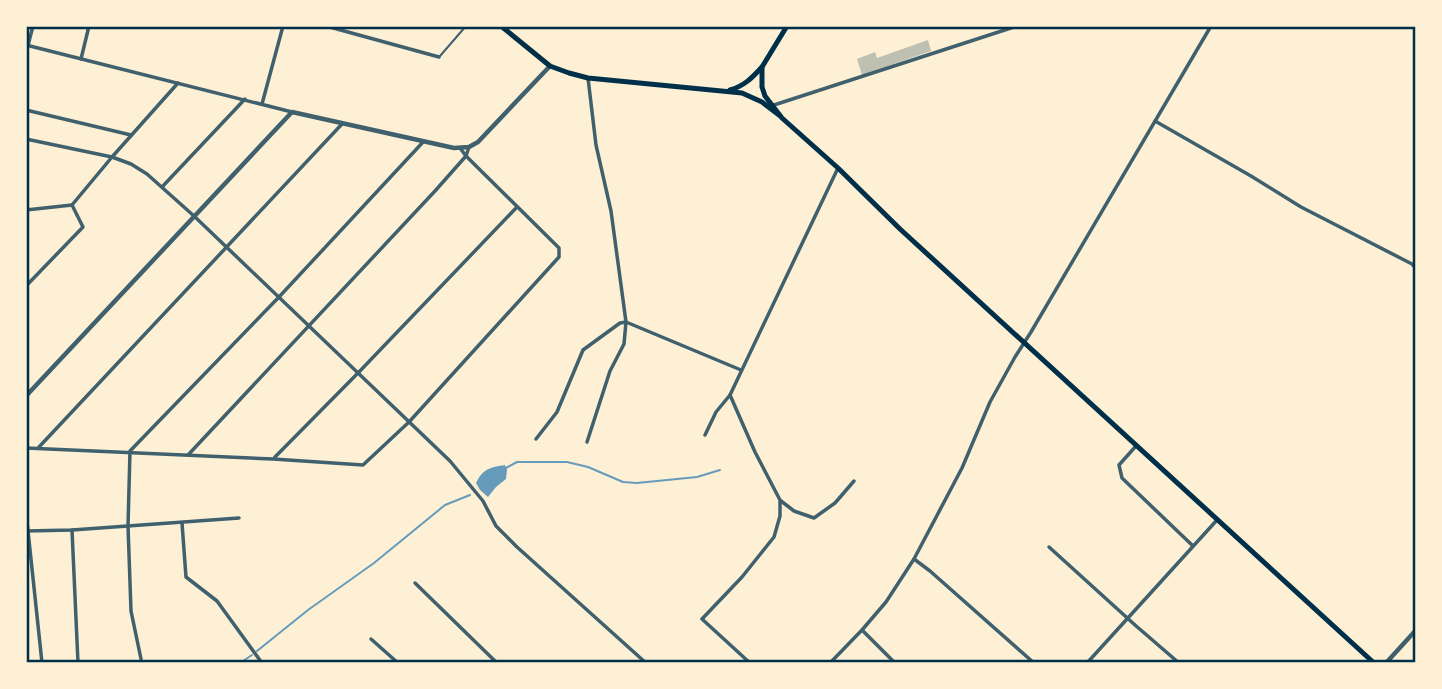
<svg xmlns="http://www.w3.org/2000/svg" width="1442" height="689" font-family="Roboto,sans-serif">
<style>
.water{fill:#669bbc}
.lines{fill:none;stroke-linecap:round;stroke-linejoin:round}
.stream{stroke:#669bbc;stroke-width:2}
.building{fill:#bec0b2}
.service{stroke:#3f606c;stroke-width:2}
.minor{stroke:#3f606c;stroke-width:3.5}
.tertiary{stroke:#3f606c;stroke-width:4.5}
.primary{stroke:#003049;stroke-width:5}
.trunk{stroke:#003049;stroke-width:5}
.neatline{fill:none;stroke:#003049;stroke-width:2.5}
</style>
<rect width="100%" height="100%" fill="#fdf0d5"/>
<path class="water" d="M505,465l2,5 -1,9 -10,8 -8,10 -8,-7 -4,-7c7,-14 14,-16 29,-18z"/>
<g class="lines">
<g class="stream">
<polyline points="504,469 517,462 567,462 588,467 623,482 637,483 697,477 720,470"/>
<polyline points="257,651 308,610 374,563 445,505 470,495"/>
<polyline points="240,663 252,655"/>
</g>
</g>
<polygon class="building" points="928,40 931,51 862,75 857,59 875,52 877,58"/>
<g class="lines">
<polyline class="service" points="440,56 466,26"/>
<g class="minor">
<polyline points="326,26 439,57"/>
<polyline points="26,45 292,112"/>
<polyline points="26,53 33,26"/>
<polyline points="81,59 89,26"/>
<polyline points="588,78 596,145 611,211 626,322 741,370"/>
<polyline points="262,104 283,26"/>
<polyline points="774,105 1017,26"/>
<polyline points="26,110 131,135"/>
<polyline points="1155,121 1251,176 1301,207 1412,264 1416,269"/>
<polyline points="26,139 112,157 131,164 147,174 194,216 450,461 483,501 496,526 517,547 646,663"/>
<polyline points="162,187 245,99"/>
<polyline points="72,205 112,157 178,83"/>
<polyline points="26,210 72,205"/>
<polyline points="26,286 83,227 72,205"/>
<polyline points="730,395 755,452 780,500 780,516 774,537 742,577 702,619 750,663"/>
<polyline points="705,435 716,412 730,395 838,168"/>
<polyline points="536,439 557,412 583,350 620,323 626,322 624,344 610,371 587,442"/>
<polyline points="1136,446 1119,465 1122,478 1193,546"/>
<polyline points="39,447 342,124"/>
<polyline points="26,448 273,459 363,465 409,422 559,257 559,248 555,244 466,156 460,148"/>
<polyline points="188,455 435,191 466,156 469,147"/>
<polyline points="275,457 358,373 517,207"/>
<polyline points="781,501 794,511 814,518 835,503 854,481"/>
<polyline points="26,512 42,663"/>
<polyline points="182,523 186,577 217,601 262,663"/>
<polyline points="72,530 78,663"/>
<polyline points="26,531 72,530 239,518"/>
<polyline points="1049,547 1135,625 1179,663"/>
<polyline points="914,559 930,571 1034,663"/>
<polyline points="415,583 497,663"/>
<polyline points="862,630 895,663"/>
<polyline points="371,639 398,663"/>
<polyline points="141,659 131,611 128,526 130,451 279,297 424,141"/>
<polyline points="830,663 862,630 886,602 914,559 962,468 990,402 1015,357 1031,332 1211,26"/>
<polyline points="1087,663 1217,520"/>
</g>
<g class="tertiary">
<polyline points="26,396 292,112 454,148 469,147 478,142 550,66"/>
<polyline points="1386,663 1416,630"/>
</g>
<g class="primary">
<polyline points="501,26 550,66 569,73 588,78 742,93 762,102 779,115"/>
<path d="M730,90c14,-4 22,-12 32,-23"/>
</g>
<polyline class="trunk" points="787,26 762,67 762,87 765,96 782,118 838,168 900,229 1374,663"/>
</g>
<rect width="1442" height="689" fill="none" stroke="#fdf0d5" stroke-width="56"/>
<rect x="28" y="28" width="1386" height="633" class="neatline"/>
</svg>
